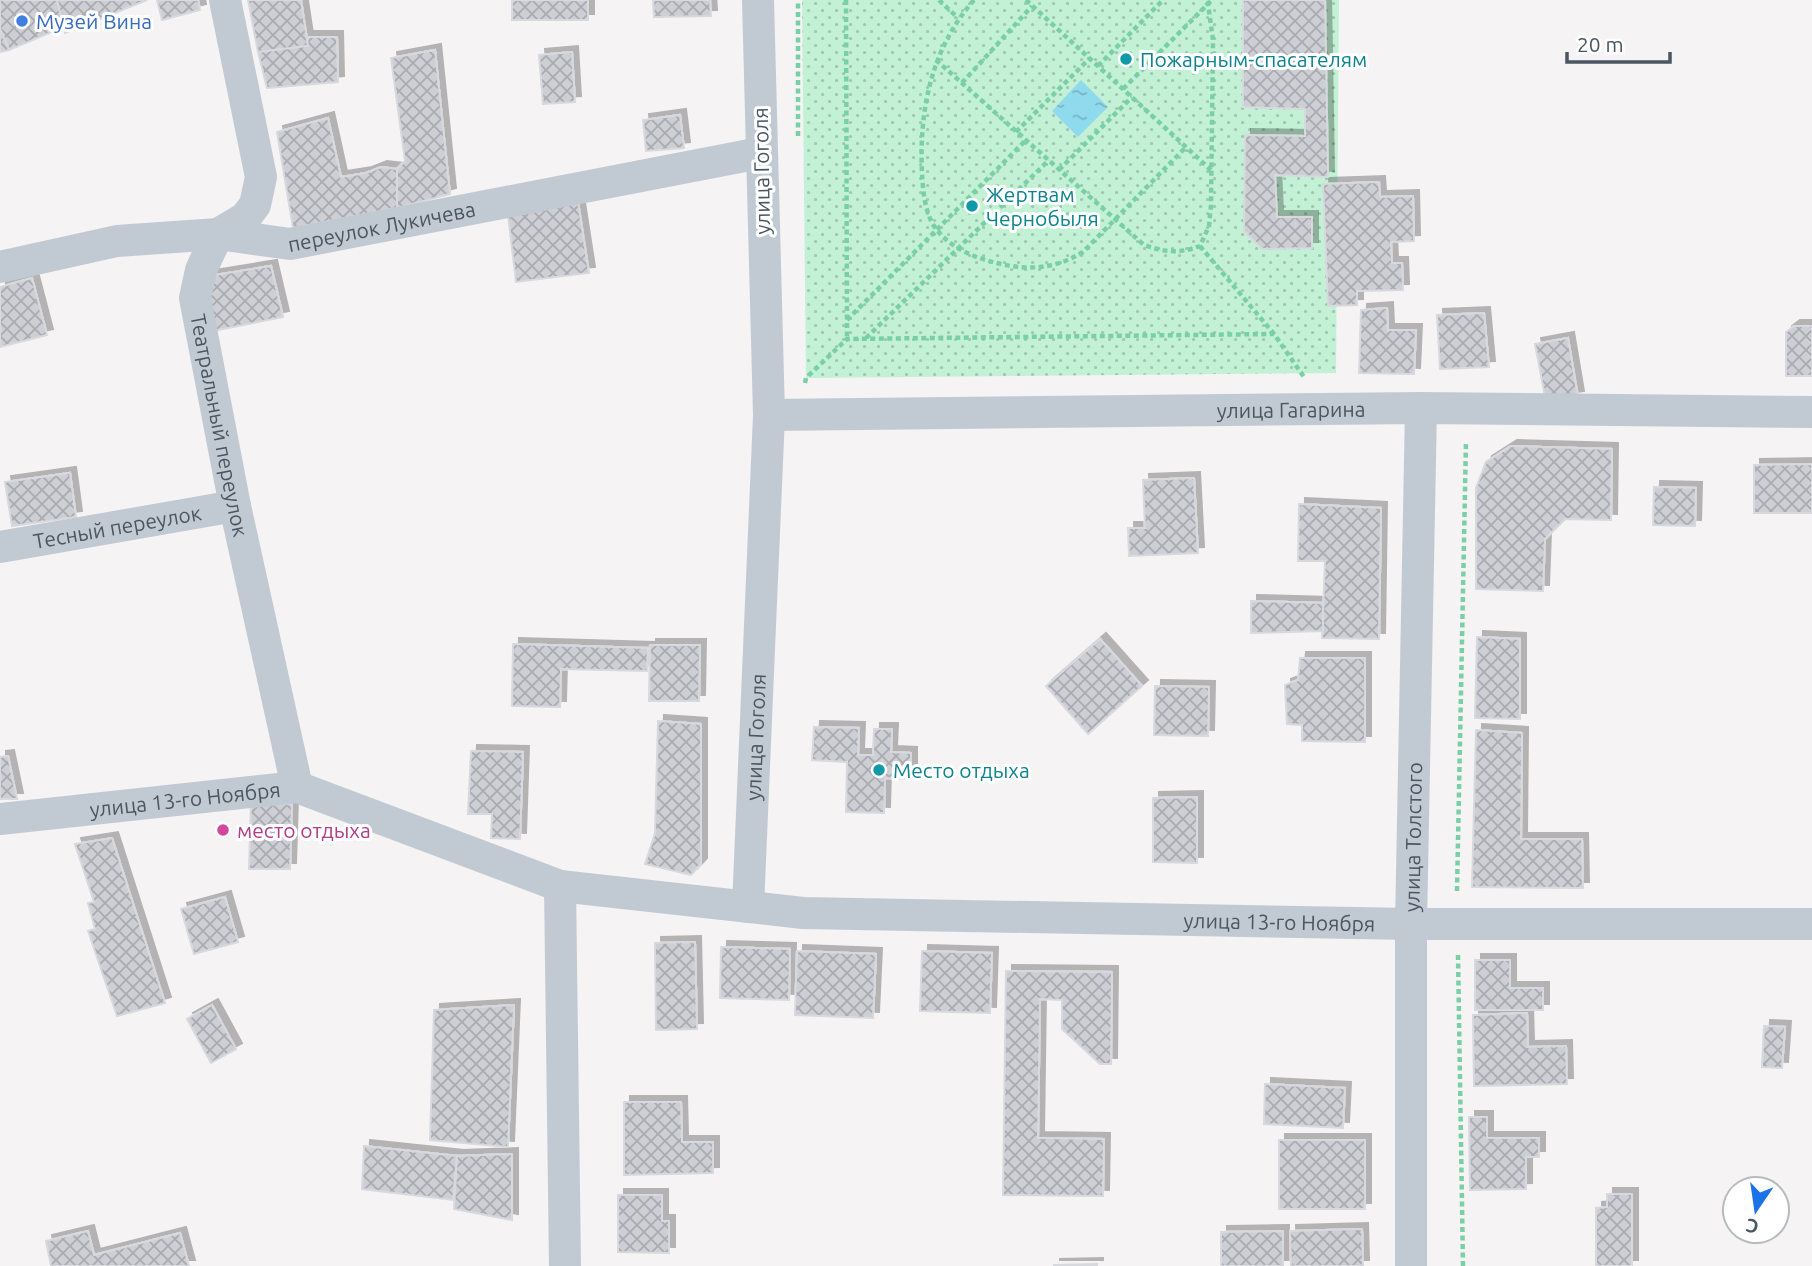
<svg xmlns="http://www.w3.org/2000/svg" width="1812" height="1266" font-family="Ubuntu,sans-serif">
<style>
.park{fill:url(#park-dots)}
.water{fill:url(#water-ripples)}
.building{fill:url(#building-cross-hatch);stroke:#d7d9de;stroke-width:2;filter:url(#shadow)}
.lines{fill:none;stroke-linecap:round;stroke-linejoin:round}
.path{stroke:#7ad0a6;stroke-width:4.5;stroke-dasharray:5 3.5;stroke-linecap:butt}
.minor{stroke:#c1cad2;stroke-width:32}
.shop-dot{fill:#3f7fe0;stroke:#fff;stroke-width:2.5}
.culture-dot{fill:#0f9aa8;stroke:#fff;stroke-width:2.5}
.hotel-dot{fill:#d1479c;stroke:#fff;stroke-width:2.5}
.labels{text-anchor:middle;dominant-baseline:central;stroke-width:6;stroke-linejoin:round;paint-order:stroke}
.shop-label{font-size:21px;fill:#366cbe;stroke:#fff;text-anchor:start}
.culture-label{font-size:21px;fill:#0d838f;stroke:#fff;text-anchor:start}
.street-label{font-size:21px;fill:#4a5661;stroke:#fff}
.hotel-label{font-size:21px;fill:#b23c85;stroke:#fff;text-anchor:start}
</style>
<defs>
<pattern id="park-dots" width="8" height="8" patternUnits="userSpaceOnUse" patternTransform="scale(1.75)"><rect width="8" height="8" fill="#c3f1d5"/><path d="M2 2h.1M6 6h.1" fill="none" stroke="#a0c6b0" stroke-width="1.8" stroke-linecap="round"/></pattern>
<pattern id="water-ripples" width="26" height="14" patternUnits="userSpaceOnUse" patternTransform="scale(1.75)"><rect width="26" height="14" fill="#90daee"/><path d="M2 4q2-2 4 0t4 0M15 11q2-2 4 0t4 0" fill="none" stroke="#78b4c4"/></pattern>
<pattern id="building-cross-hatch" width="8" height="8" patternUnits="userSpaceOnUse" patternTransform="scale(1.75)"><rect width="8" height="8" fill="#cdcfd5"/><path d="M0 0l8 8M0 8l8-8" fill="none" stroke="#a8abb0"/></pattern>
<filter id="shadow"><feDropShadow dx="6" dy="-6" stdDeviation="0" flood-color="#0004"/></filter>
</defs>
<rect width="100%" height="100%" fill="#f5f3f3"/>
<polygon class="park" points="802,0 1339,0 1336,373 806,378"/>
<polygon class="water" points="1081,80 1108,107 1078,137 1052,111"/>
<g class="building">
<polygon points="0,0 57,0 64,27 9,50 0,29"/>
<polygon points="57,0 147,0 65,33"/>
<polygon points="157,0 198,0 200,10 162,20"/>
<polygon points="248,0 301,0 308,46 258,52"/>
<rect x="512" y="0" width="76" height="20"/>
<polygon points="653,0 710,0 711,16 654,17"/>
<polygon points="1243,0 1325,0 1328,177 1275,175 1277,217 1312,217 1312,248 1262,249 1244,231 1245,135 1305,136 1305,109 1243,107"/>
<polygon points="0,29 9,50 0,52"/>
<polygon points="307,37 337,37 338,82 267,88 258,52 308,46"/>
<polygon points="435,50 450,194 397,208 397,169 405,161 391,58"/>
<polygon points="572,52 575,102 543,104 539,55"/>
<polygon points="680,115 684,148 646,151 643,120"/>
<polygon points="328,118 341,177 366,173 381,167 397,169 397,208 293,228 277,132"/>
<polygon points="1379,182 1380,197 1413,196 1414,241 1391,242 1392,263 1402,263 1403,290 1357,291 1357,305 1328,306 1323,184"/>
<polygon points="578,202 589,273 516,282 508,215"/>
<polygon points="271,266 283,317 213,331 202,277"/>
<polygon points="32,278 47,335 0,347 0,287"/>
<polygon points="1387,308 1388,330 1416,330 1414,374 1359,373 1361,310"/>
<polygon points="1484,313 1489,367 1440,369 1437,315"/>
<polygon points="1794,326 1812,326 1812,376 1786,376 1786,332"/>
<polygon points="1568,338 1578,397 1546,402 1535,344"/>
<polygon points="1511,446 1612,449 1611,520 1565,519 1545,539 1543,591 1476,589 1476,488 1486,462"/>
<polygon points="1812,464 1812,513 1754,513 1754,465"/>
<polygon points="70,473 76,517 12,526 5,482"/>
<polygon points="1194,478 1198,553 1129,556 1128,528 1145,528 1143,480"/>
<polygon points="1654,487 1696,488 1695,526 1653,525"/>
<polygon points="1299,504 1381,508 1379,639 1322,638 1325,561 1298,561"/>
<polygon points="1251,601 1323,603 1323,631 1251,633"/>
<polygon points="1477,637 1520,639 1520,719 1475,718"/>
<polygon points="1100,639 1142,686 1088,734 1046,686"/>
<polygon points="513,644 648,648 647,671 561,669 560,707 512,706"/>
<polygon points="650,645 700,645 699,701 649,701"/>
<polygon points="1300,658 1365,658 1365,742 1302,741 1302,725 1287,724 1285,685 1298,680"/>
<polygon points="1155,686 1209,687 1208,736 1154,735"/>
<polygon points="658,721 701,724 701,864 691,875 645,864 655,833"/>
<polygon points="814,727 859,728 858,755 873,755 874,729 892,729 891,752 911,753 911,779 885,778 884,813 846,812 847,762 812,760"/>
<polygon points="1476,730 1522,733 1521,839 1582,839 1583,888 1472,887"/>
<polygon points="471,751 523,752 520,839 491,838 492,814 468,814"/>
<polygon points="8,756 17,799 0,799 0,757"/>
<polygon points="1197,797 1197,863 1153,862 1153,798"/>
<polygon points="251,803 292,804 290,869 249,869"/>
<polygon points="112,838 165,1003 117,1016 88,931 95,929 88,903 94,902 75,844"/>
<polygon points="225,897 238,942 194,954 181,909"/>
<polygon points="695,942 697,1029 656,1030 655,943"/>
<polygon points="721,947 790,949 789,1000 720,998"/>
<polygon points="797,951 876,954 873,1018 795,1015"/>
<polygon points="922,951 992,953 990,1013 920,1011"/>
<polygon points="1475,960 1510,960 1510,988 1543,988 1543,1010 1475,1010"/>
<polygon points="1006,971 1112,972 1111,1064 1100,1064 1062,1029 1062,1000 1040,999 1038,1138 1104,1139 1103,1196 1003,1195"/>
<polygon points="212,1005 236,1049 211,1063 187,1019"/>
<polygon points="514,1005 508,1147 430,1140 434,1010"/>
<polygon points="1527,1013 1528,1047 1566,1046 1567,1084 1474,1086 1473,1015"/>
<polygon points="1764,1026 1785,1027 1782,1068 1762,1067"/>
<polygon points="1265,1084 1345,1088 1343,1128 1264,1124"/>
<polygon points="624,1102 681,1102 682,1142 713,1142 713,1173 624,1175"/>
<polygon points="1469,1117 1487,1117 1487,1138 1539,1138 1539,1157 1526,1157 1526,1189 1470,1190"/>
<rect x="1279" y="1140" width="86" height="69"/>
<polygon points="364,1146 457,1156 453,1200 362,1189"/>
<polygon points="512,1154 512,1220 454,1209 457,1156"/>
<polygon points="1607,1194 1632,1194 1632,1266 1596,1266 1596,1208 1607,1207"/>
<polygon points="618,1195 662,1195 662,1221 669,1221 669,1253 618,1252"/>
<polygon points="1362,1229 1363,1266 1291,1266 1290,1231"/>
<polygon points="88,1231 94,1255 180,1233 189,1266 51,1266 46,1241"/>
<polygon points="1283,1231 1283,1266 1221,1266 1221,1232"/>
<polygon points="1097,1264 1097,1266 1054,1266 1054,1265"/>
</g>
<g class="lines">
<g class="path">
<polyline points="846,0 847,339"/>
<polyline points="939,0 958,18"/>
<path d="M974,0c-43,49 -55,110 -52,174 1,17 3,42 15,56 14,18 38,28 60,33 31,8 58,6 86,-11l103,-105"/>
<polyline points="1026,0 1211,170"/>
<path d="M936,60l208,185c20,7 35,9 56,1l9,-20 2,-21 2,-165 -5,-36 -5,-4"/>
<polyline points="1098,66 1163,0"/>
<polyline points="962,83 1032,6"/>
<polyline points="1123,89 1212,0"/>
<polyline points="1016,132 1090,58"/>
<polyline points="798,136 798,0"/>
<polyline points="1059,170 1132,97"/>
<polyline points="1200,246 1274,334 1304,377"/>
<polyline points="847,320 1026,140"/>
<polyline points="866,338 1049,160"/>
<polyline points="805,383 806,378 847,339 1274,334"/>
<polyline points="1457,891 1466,441"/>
<polyline points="1458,955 1463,1266"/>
</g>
<g class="minor">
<path id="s1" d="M225,0l36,177 -6,28 -10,13 -27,16 -17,36 -6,28 40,208 62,281"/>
<path id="s2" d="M0,267l117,-26 101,-7 72,10 470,-91"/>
<path id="s3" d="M769,415l652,-7 391,4"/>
<path id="s4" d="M0,547l235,-41"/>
<path id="s5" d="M0,819l297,-32 263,99"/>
<path id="s6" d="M748,907l21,-492 -11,-415"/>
<path id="s7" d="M565,1266l-5,-380 243,27 608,11h401"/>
<path id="s8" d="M1411,1266v-342l10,-516"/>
</g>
</g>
<circle class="shop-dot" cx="22" cy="21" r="7"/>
<g class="culture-dot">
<circle cx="1126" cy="59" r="7"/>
<circle cx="972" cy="206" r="7"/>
<circle cx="879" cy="770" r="7"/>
</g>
<circle class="hotel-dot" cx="223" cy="830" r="7"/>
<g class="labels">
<g class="shop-label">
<text x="36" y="21">Музей Вина</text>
</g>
<g class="culture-label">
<text x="1140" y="59">Пожарным-спасателям</text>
<text x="986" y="194">Жертвам<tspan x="986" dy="24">Чернобыля</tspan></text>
<text x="893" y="770">Место отдыха</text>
</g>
<g class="street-label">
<text transform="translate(761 171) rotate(-91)">улица Гоголя</text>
<text stroke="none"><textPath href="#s2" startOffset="387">переулок Лукичева</textPath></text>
<text stroke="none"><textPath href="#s3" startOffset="522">улица Гагарина</textPath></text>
<text stroke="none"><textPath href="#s1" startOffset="455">Театральный переулок</textPath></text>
<text stroke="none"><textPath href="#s4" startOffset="119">Тесный переулок</textPath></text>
<text stroke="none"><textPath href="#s6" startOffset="170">улица Гоголя</textPath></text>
<text stroke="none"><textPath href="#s5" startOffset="186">улица 13-го Ноября</textPath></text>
<text stroke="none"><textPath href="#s8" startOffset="429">улица Толстого</textPath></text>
<text stroke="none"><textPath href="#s7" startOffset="1101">улица 13-го Ноября</textPath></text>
</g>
<g class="hotel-label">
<text x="237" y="830">место отдыха</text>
</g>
</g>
<g transform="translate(1756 1210) rotate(193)"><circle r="33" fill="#ffffff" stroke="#b7bbc0" stroke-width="2"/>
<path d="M0-5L12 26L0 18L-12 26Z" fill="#1a73e8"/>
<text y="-10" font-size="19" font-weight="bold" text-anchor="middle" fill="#4a5661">С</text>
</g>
<path d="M1567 52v10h103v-10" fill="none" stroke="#4a5661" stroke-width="3.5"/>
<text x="1577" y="52" font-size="21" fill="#4a5661" stroke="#ffffff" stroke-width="5" paint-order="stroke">20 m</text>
</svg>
